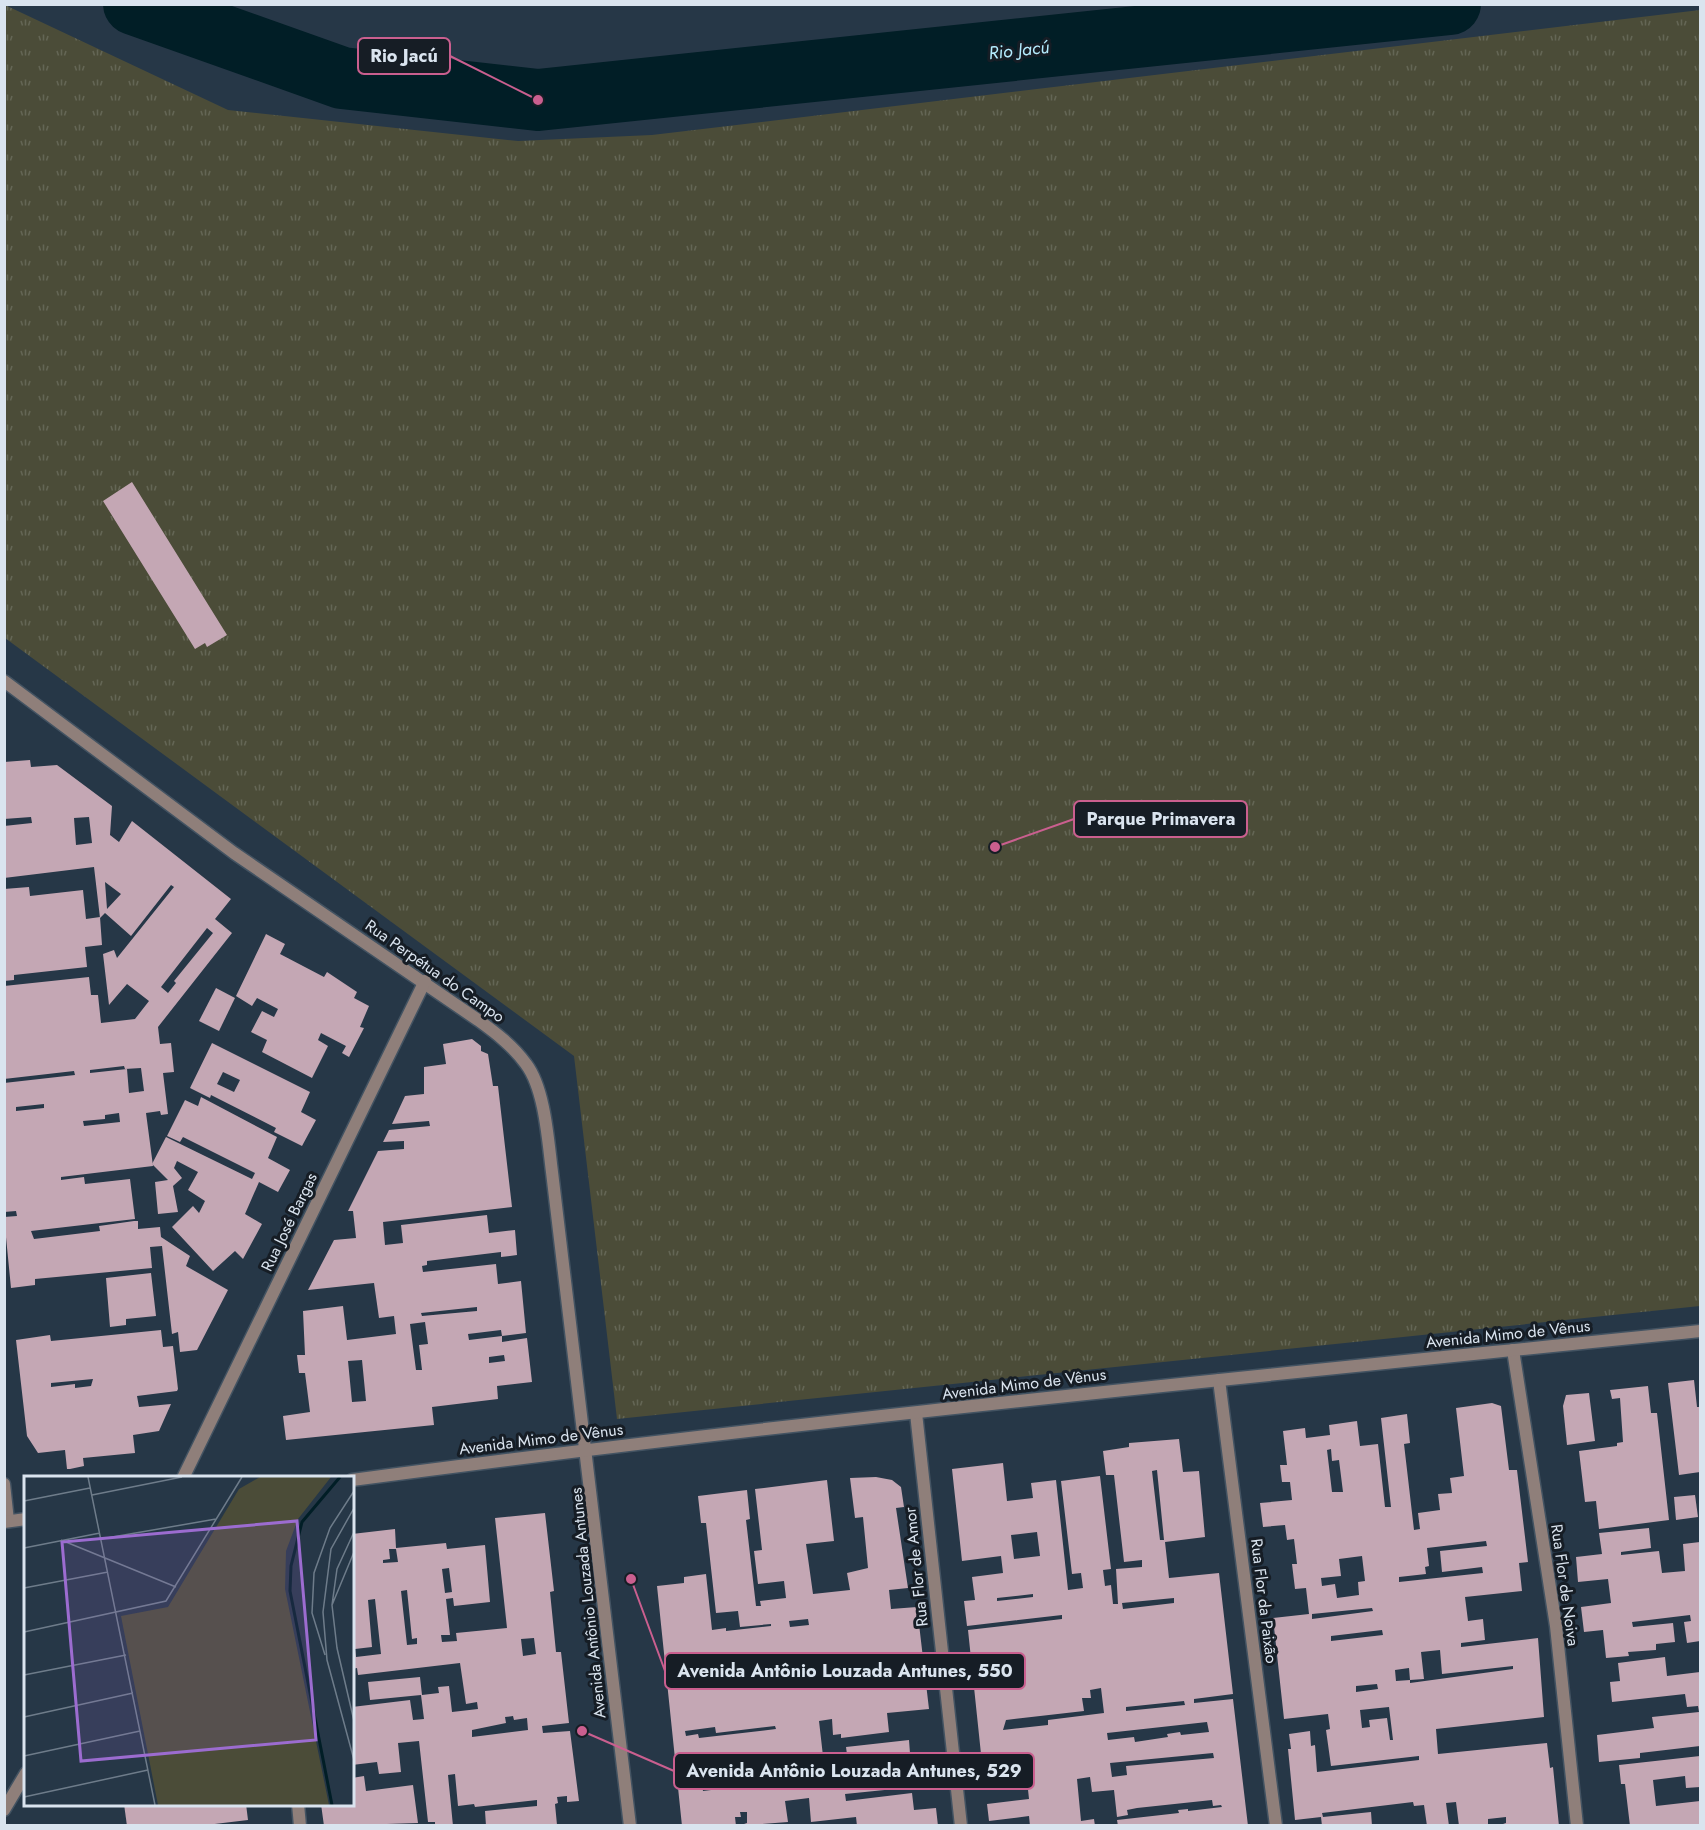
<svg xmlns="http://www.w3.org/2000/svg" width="1705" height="1830" font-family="Jost,sans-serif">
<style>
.park{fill:url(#park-tufts)}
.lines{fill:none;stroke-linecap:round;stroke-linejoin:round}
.river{stroke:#011e26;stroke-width:62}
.building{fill:#c4a7b4;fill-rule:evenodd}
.street-casing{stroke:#435362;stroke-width:15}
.street{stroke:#8f7f7a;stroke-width:12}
.labels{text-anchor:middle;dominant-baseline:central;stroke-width:6;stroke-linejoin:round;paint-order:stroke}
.street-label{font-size:16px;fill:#dae4ef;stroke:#161d25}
.water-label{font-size:18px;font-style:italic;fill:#b4ecfe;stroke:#161d25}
.inset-river{fill:none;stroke:#011e26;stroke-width:3}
.inset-road{fill:none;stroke:#6e7c8a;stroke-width:1.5}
.view{fill:#9c6cd0;fill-opacity:0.15;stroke:#9c6cd0;stroke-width:3}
.inset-edge{fill:none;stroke:#dae4ef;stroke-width:3}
.leader{fill:none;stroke:#ca5f8f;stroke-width:2}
.callout-dot{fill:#ca5f8f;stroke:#161d25;stroke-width:2}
.callout{fill:#161d25;stroke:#ca5f8f;stroke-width:2}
.callout-label{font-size:18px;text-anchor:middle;font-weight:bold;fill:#dae4ef}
</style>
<defs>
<pattern id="park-tufts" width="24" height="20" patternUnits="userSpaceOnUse" patternTransform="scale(1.5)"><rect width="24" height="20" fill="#4b4c38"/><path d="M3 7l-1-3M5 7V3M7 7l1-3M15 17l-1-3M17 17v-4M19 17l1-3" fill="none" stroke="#646655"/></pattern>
</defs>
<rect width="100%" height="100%" fill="#263747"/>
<polygon class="park" points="5,5 228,110 518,141 652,135 1700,10 1700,1306 617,1419 574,1056 5,638"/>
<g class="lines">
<polyline class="river" points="134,4 342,78 538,100 1450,4"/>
</g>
<g class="building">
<polygon points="132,482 227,635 207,647 205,643 195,649 103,501"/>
<path d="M30,760l1,7 26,-2 55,41 -2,29 9,7 13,-21 99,78 -16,20 17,14 -74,94 2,17 11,-1 3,29 -11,1 5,41 -7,1 -1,-4 -14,2 7,53 -92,11v3l23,-3 1,7 45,-5 5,40 -104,12 3,8 66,-8 -1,-5 35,-5h4v8l22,-2 1,10 29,19 -4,10 42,24 -31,60 -17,2 -2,-20 -6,2 -10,-88 -12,1 2,21 -117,11v6l-24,3 -7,-71 13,-1 -1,-5 -12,1v-129l71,-8 -1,-4 -70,8v-93l85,-9 2,18h7l3,28 34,-4 14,-18 -22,-17 -18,21 -6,-51 11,-4 3,8 57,-71 -3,-2 -40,51 -26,-23 -5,5 -6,-51 -90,11v-52l28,-3 -1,-6 -27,2v-57zM89,817l3,26 -16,2 -2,-27zM105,882l16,12 -14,15zM207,928l6,5 -39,48 2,2 -8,10 -7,-6zM124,1066l1,3 16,-1 3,23 -15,2 -2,-24 -37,4v-3zM44,1104v4l-28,3v-4zM119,1113l1,9 -36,4 -1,-5 22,-2v-4z"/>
<polygon points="29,887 30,896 83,890 86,919 100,917 102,945 85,947 87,967 14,975 14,980 4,981 4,889"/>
<polygon points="266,934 285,944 280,954 324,977 327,972 357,992 354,998 369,1006 360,1027 364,1028 349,1057 342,1053 346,1046 321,1033 318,1040 328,1046 312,1078 262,1052 267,1040 251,1032 262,1011 274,1017 278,1009 257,998 252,1006 236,996"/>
<polygon points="216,988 235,998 219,1031 199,1021"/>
<path d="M472,1039l9,7v5l7,3 5,32h5l14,121 -129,15 2,23 18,-2 -2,-18 86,-10 2,18 26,-3 2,25 -16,2v-5l-74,9v4l-5,1 1,6 73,-8 2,20 23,-3 5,52 -24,3 -1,-6 -33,4 1,6 33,-4v6l25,-4 5,44 -35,4 1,13 -66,8 2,18 -148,15 -3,-24 27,-4 -5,-39h-6l-2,-18h8l-2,-44 40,-5 4,34 49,-6 -2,-18 -15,2 -5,-35 -66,7 26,-50 22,-2 -3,-27h-5l30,-60 26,-2v-8l-21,1 6,-12 41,-4 -1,-5 -37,3 13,-28 19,-2v-27l22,-3 -3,-20zM477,1307v4l-55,5 -1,-3zM425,1322l3,22 -9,1 3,25h-6l-6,-46zM504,1355l1,6 -16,2v-6zM362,1360l4,41 -14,1 -4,-41z"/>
<path d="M212,1043l98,49 -9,20 15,8 -14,26 -28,-14 2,-4 -65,-33 -1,3 -20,-10zM223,1072l17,8 -6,12 -17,-8z"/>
<polygon points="201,1097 277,1137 268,1158 290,1170 278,1192 259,1182 245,1214 262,1224 243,1259 235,1251 213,1271 172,1227 193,1206 199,1213 205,1201 188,1190 198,1172 177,1161 174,1168 182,1178 173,1186 178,1212 158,1214 155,1182 168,1180 152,1164 166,1137 252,1179 255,1173 183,1137 180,1142 167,1136 185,1100 198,1106"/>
<polygon points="151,1273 156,1316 126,1319 126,1325 110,1327 106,1278"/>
<path d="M161,1330l2,17 10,-1 5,43 -1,2 -40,5 2,11 32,-3 -12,27 -26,4 2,18 -52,5 1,8 -14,3h-3l-2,-19 -27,3 -11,-17 -11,-96 34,-5 1,6zM93,1379l-2,7 -16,2v-4l-24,3v-4z"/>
<polygon points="1694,1380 1697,1407 1700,1407 1700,1472 1679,1475 1668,1383"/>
<polygon points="1648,1386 1651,1413 1657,1413 1669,1520 1599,1529 1596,1501 1585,1502 1579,1451 1617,1446 1617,1443 1623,1442 1620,1398 1612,1399 1610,1390"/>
<polygon points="1589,1393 1595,1441 1567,1445 1563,1406 1566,1395"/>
<path d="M1492,1403l9,3 8,64h8l11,92 -9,1 3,28 -57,6 3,24 15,-2 2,21 -24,3v4l77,-9 6,79 -108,12 2,25 109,-11 3,25 3,-1 6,59h-62l9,-3v-6l-18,2v7h-29l-3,-24 -10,1 3,23h-22l-3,-21 -10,1 -1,-4 -91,11 1,4 48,-5 1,14h-50l-1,-9 -26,3 -7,-71h3l-2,-15 21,-3 1,15 4,-1 2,27 102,-12v-4l-88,10 -5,-36 4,-1 -2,-15 -44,5 -11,-101 36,-4 -3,-26 -11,1 -3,-25h5l-3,-25 -7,1 -2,-15 -22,2 -3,-24 32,-3 -2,-18h-8l-2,-17h7l-4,-34 22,-3 1,10 24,-3 -1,-10 28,-4 3,25 18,-2 7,63h6l-10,-89 26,-4 3,29 -6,1 10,86 6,-1 -2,-16 22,-3 -2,-16 14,-1 -2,-15 14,-2 -8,-68zM1331,1449l1,12 7,-1 4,32h-11l-5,-42zM1486,1541l1,5 -47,5 2,21 40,-5 1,6 -84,9v-5l27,-3 -1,-7 4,-1 -2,-18zM1362,1556l3,25 -7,1 1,13 -22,3 -2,-14 -13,2 -1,-8 20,-2 -2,-17zM1372,1608l1,3 -61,8v-5zM1382,1630l1,5 -52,6v-5zM1440,1650l2,24 71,-8v3l-103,14v-3l-14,1 -1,-11 14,-2 1,12 14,-1 -3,-27zM1377,1684l1,5 -22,3v-6zM1389,1707l4,33h-3l-3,-22 -18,2 1,7 -8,1 -2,-18z"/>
<path d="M1179,1439l4,33 16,-1 6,66 -40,5 4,36 50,-5 14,121 -39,5v4l39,-4 15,127h-130l-1,-6 62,-7 -1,-3 10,-1v2l34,-4 -1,-2 -8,1 -1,-6 -75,8 -10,2 1,5 -11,2 -3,-27 -22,2 -2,-15 -13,2 4,42 13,-2 1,7h-65l-1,-10 -40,5 -2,-17 42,-5 -3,-28 -22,3 -3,-22 -20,2 -13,-124 94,-11v-4l-95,11 -3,-25 11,-1 -3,-23 31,-4 -2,-17 -39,5 -10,-92 51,-6 4,38 26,-3 -2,-15 25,-3 12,110 15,-2 -2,-15 -9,1 -11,-93 39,-5 11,93 -8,1 2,16 6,-1 2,19h5l-2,-35 26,-2v-7l-18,2 -10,-87h-8l-3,-24 26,-4v-4zM1157,1470l7,70h-4l-8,-69zM1037,1532l3,24 -26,3 -3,-24zM1033,1594v3l-36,4v-3zM1174,1598v5l-51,6 -1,-6zM1101,1688l3,25 -56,7v5l-45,5 3,-10 78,-9 -2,-13h9l-1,-8zM1184,1701l1,4 -59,6v-4zM1207,1722l2,10 -28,3 -1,-3 -13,2 1,3 -33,5 -1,-5 -26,3 -1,-7zM1213,1753l1,5 -88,8 1,9 -15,2 -2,-14z"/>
<path d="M876,1477l16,3 9,7 3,20 -8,1 12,80 -19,2 2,19 26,-2 12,102 -42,4 2,19 -48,6v-4l-8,1 -1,-16 -13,2 4,35 17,-2 2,15h7l-3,-22 63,-7 2,27 17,-2 -1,-6h4l3,26 -89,9 1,7 66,-8 2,17 22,-2 2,18h-81l-1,-9 -45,5 -2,-24 -24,3 3,21 -50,4 9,-3v-11h-7l1,5h-6l1,9h-54l-25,-240 27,-3v-6l22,-3 6,56 14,-2v3l45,-5v-2l-31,3 -2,-16 -22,2 -10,-90h-5l-3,-27 49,-6 3,29 -4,1 10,86h5l-1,-5 26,-3 -2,-17 -26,3 -4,-33 8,-1 -7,-61 72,-9 7,61 -28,3 7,50 37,-4 -3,-17 21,-5 -5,-51 -8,1 -5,-40zM808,1619l1,6 -19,2 -1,-6zM860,1661l1,3 -48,6v-4zM771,1670l2,8 -79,9v-9zM775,1726l1,3 -77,9 -1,-4 -12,2 -1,-5 30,-4 1,6zM828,1771l1,9 -18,2 -1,-9zM783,1773v3h4l2,14h-3l-1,-9 -82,10 -1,-6h8v-4z"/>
<polygon points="1695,1495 1698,1517 1676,1520 1674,1497"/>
<path d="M545,1513l9,78 -4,1 6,60h5l8,71 -27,3 1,7 27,-2 9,70 -12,1v-6l-10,1 1,6 -3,1 2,21 -71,1 -1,-15 52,-5v-6l-62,7 -1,-3 -16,2 -3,-32 -7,1 5,51h-18v-4h-7l-9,-81 -21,2 3,29 -22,2 -2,-12 -25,3v-58l58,-7 3,20 11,-1 -3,-24 -51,5 -2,-18 52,-5 2,18 17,-2 -1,-6 11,-1 3,26 26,-3 -1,-7 -11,2 -6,-41 -102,12 -1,-7 -5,1v-135l43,-5 1,19 50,-5 1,6 38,-4 5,57 -36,4 -1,-8 -7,1 4,36h-9l1,7 15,-1 -1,-8 51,-5 -12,-110zM389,1549h7l2,13 -15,1v-3l7,-1zM449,1568l3,24 -7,1 -3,-24zM407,1590l5,49 5,-1v6l-10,1 -6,-54zM375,1599l6,55 -25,3 -1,-8 17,-2 -4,-47zM534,1638l2,16 -13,2 -2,-17zM513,1716l1,4 13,-2 1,12 -56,7v-7l34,-7 -1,-6z"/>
<polygon points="1649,1528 1651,1548 1621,1552 1621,1555 1659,1551 1662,1573 1685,1571 1683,1544 1700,1542 1700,1641 1687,1643 1684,1622 1691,1621 1690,1615 1632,1622 1633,1627 1673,1623 1675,1642 1656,1644 1656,1650 1628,1652 1629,1656 1606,1658 1603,1630 1584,1632 1581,1607 1611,1603 1608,1579 1578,1582 1576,1557 1602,1554 1599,1533"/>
<polygon points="1665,1657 1667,1676 1700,1672 1700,1746 1640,1753 1640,1758 1599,1762 1597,1735 1654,1728 1652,1717 1699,1712 1698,1706 1687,1707 1685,1694 1612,1702 1610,1682 1620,1681 1618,1663"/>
<polygon points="1700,1756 1700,1787 1686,1788 1685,1776 1653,1780 1656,1806 1700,1801 1700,1826 1630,1826 1625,1784 1621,1784 1619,1765"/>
<polygon points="364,1776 366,1791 413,1785 418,1823 324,1826 321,1804 352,1804 352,1778"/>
<polygon points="124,1804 246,1804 248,1820 198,1826 127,1826"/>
</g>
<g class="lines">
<defs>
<g id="street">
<path d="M4,681l230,172 244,167c18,13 35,26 48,44 19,25 22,77 26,108l78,654"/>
<polyline points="1513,1350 1556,1626 1577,1826"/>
<polyline points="1219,1380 1276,1826"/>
<polyline points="916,1413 961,1826"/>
<polyline points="183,1478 425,981"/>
<path d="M352,1480c449,-60 899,-103 1348,-149"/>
<polyline points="4,1484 8,1521"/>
<polyline points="4,1522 26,1519"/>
<polyline points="298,1804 300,1826"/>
<polyline points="4,1810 26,1773"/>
</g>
</defs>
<use href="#street" class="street-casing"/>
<use href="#street" class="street"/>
</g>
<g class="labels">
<g class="street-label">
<text transform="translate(435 971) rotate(35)">Rua Perpétua do Campo</text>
<text transform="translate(289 1222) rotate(-64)">Rua José Bargas</text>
<text transform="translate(1508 1334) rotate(-6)">Avenida Mimo de Vênus</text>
<text transform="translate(1024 1384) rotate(-7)">Avenida Mimo de Vênus</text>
<text transform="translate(541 1439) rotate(-7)">Avenida Mimo de Vênus</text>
<text transform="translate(916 1567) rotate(-96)">Rua Flor de Amor</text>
<text transform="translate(1565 1585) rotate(82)">Rua Flor de Noiva</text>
<text transform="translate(1264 1601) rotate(83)">Rua Flor da Paixão</text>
<text transform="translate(588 1603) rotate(-96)">Avenida Antônio Louzada Antunes</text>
</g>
<g class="water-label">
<text transform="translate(1019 50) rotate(-6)">Rio Jacú</text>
</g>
</g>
<g transform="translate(24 1476)">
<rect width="330" height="330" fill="#263747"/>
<path d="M236,1h71l-33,42 -12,32 -1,38 44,216h-171l-37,-189 47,-9 71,-118z" fill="#4b4c38"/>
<path class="inset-river" d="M308,329l-42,-214 1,-25 11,-44 38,-45"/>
<path class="inset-road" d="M64,1l67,328M68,19l90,-18M0,25l66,-13M330,32l-23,41 -8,63 4,48 27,100M330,56l-17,37 -5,36 5,43 17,73M77,63l115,-20M37,64l115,47M0,72l76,-15M0,112l84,-16M308,129l22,-53M0,156l142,-31 76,-124M301,179l-13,-42 2,-40 16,-45 24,-37M0,199l102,-20M0,241l109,-24M0,280l116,-25M0,321l124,-27"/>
<path class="view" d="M273,45l19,219 -235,21 -19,-219z"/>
<rect width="330" height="330" class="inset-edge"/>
</g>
<path class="leader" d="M538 100L450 56M995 847L1074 819M631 1579L665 1671M582 1731L674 1771"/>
<g class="callout-dot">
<circle cx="538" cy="100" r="6"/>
<circle cx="995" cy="847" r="6"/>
<circle cx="631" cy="1579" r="6"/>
<circle cx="582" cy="1731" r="6"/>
</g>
<g class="callout">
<rect x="358" y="38" width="92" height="36" rx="6"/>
<rect x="1074" y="801" width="173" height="36" rx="6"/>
<rect x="665" y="1653" width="360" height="36" rx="6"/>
<rect x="674" y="1753" width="360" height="36" rx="6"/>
</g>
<g class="callout-label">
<text x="404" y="62">Rio Jacú</text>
<text x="1161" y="825">Parque Primavera</text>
<text x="845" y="1677">Avenida Antônio Louzada Antunes, 550</text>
<text x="854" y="1777">Avenida Antônio Louzada Antunes, 529</text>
</g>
<rect width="1705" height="1830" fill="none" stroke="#dae4ef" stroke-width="12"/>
</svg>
